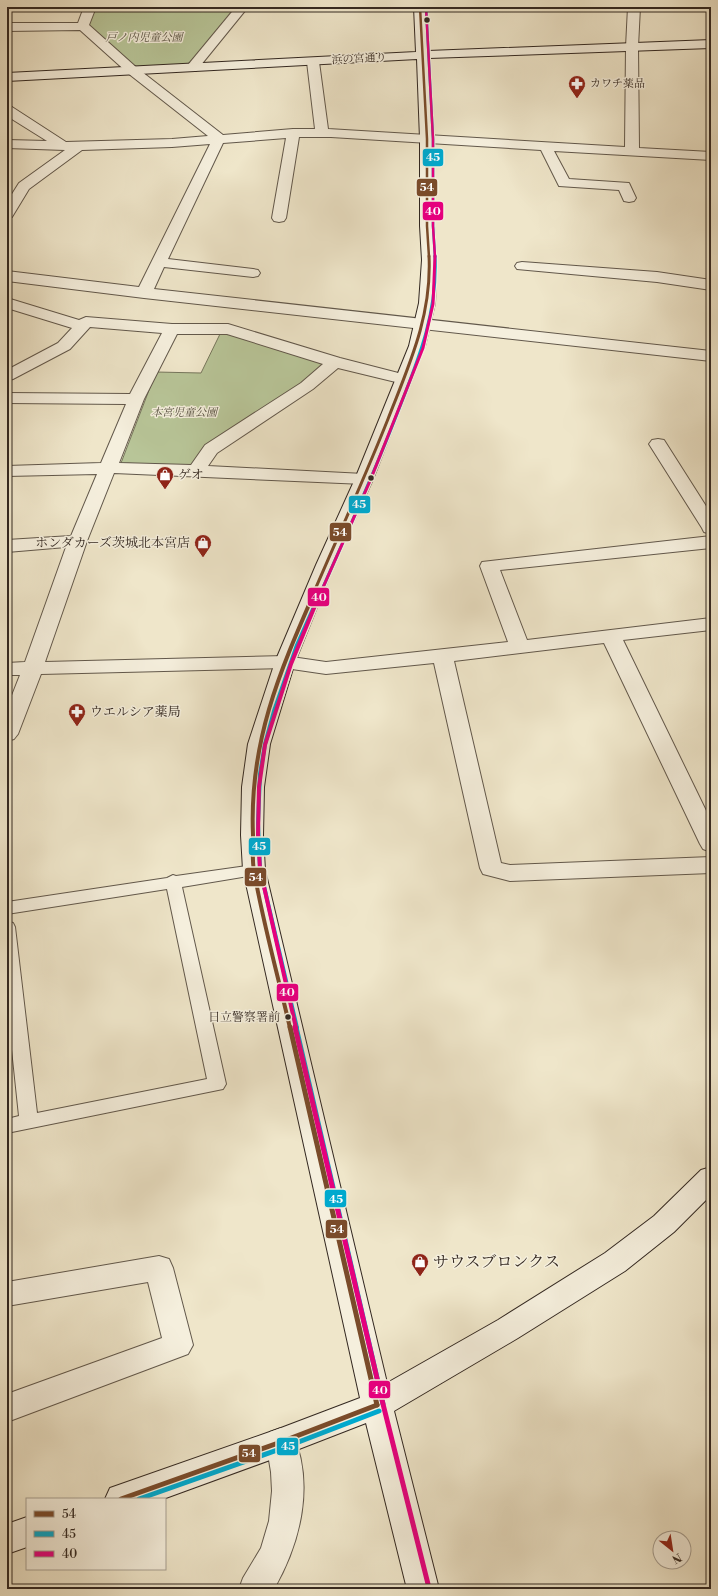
<svg xmlns="http://www.w3.org/2000/svg" width="718" height="1596" font-family="'Libre Bodoni','Noto Serif JP',serif">
<style>
.green{fill:#b8c598;stroke:#76765c}
.lines{fill:none;stroke-linecap:round;stroke-linejoin:round}
.lane-casing{stroke:#62584b;stroke-width:2}
.street-casing{stroke:#62584b;stroke-width:2}
.secondary-casing{stroke:#332821;stroke-width:2}
.lane{fill:#f5efdd;fill-rule:evenodd}
.street{fill:#f5efdd;fill-rule:evenodd}
.secondary{fill:#f5efdd;fill-rule:evenodd}
.bus-1-far3-casing{stroke:#f5efdd;stroke-width:4.5}
.bus-1-far2-casing{stroke:#f5efdd;stroke-width:5.5}
.bus-1-far1-casing{stroke:#f5efdd;stroke-width:7}
.bus-1-casing{stroke:#f5efdd;stroke-width:8}
.bus-2-far3-casing{stroke:#f5efdd;stroke-width:4.5}
.bus-2-far2-casing{stroke:#f5efdd;stroke-width:5.5}
.bus-2-far1-casing{stroke:#f5efdd;stroke-width:7}
.bus-2-casing{stroke:#f5efdd;stroke-width:8}
.bus-3-far3-casing{stroke:#f5efdd;stroke-width:4.5}
.bus-3-far2-casing{stroke:#f5efdd;stroke-width:5.5}
.bus-3-far1-casing{stroke:#f5efdd;stroke-width:7}
.bus-3-casing{stroke:#f5efdd;stroke-width:8}
.bus-1-far3{stroke:#7a4b2a;stroke-width:2.5}
.bus-1-far2{stroke:#7a4b2a;stroke-width:3}
.bus-1-far1{stroke:#7a4b2a;stroke-width:4}
.bus-1{stroke:#7a4b2a;stroke-width:5}
.bus-2-far3{stroke:#00a9ce;stroke-width:2.5}
.bus-2-far2{stroke:#00a9ce;stroke-width:3}
.bus-2-far1{stroke:#00a9ce;stroke-width:4}
.bus-2{stroke:#00a9ce;stroke-width:5}
.bus-3-far3{stroke:#e5007d;stroke-width:2.5}
.bus-3-far2{stroke:#e5007d;stroke-width:3}
.bus-3-far1{stroke:#e5007d;stroke-width:4}
.bus-3{stroke:#e5007d;stroke-width:5}
.bus-dot{fill:#332821;stroke:#f5efdd;stroke-width:1.5}
.labels{text-anchor:middle;dominant-baseline:central;stroke-width:3;stroke-linejoin:round;paint-order:stroke}
.far-park-label{font-size:11px;font-style:italic;fill:#544f3f;stroke:#f5efdd}
.far-street-label{font-size:11px;fill:#332821;stroke:#f5efdd}
.far-poi-label{font-size:11px;fill:#332821;stroke:#f5efdd;text-anchor:start}
.bus-label{font-size:12px;fill:#332821;stroke:#f5efdd;text-anchor:end}
.poi-label{font-size:13px;fill:#332821;stroke:#f5efdd;text-anchor:start}
.near-poi-label{font-size:16px;fill:#332821;stroke:#f5efdd;text-anchor:start}
.line-badge{stroke:#f5efdd;stroke-width:1.5}
.badge-label{font-size:11px;text-anchor:middle;font-weight:bold;fill:#fff}
</style>
<rect width="100%" height="100%" fill="#efe6ca"/>
<filter id="stains"><feTurbulence type="fractalNoise" baseFrequency=".005" numOctaves="4"/><feColorMatrix values="0 0 0 0 .2 0 0 0 0 .09 0 0 0 0 .02 0 0 0 .5 -.17"/></filter>
<radialGradient id="worn" r=".72"><stop offset=".6" stop-color="#630" stop-opacity="0"/><stop offset="1" stop-color="#630" stop-opacity=".3"/></radialGradient>
<g class="green">
<polygon points="90,7 227,7 241,8 187,65 133,71 83,26"/>
<polygon points="220,334 240,335 325,361 298,387 191,466 121,463 156,372 201,373"/>
</g>
<g class="lines">
<defs>
<polygon id="lane" points="254,865 260,866 262,870 260,874 182,887 226,1084 223,1089 7,1133 7,1119 19,1116 7,1002 7,921 13,923 15,927 37,1113 207,1079 167,889 7,914 7,902 167,878 173,875 176,876"/>
<g id="street">
<polygon points="84,7 96,7 89,25 137,68 223,135 293,129 315,129 307,62 309,59 317,59 319,62 328,129 625,147 626,47 628,7 640,7 638,47 639,148 711,152 711,160 554,151 569,179 629,183 636,198 634,201 629,202 624,201 619,190 559,186 541,150 331,137 299,137 286,218 284,221 279,222 274,221 272,218 286,138 223,143 168,259 253,269 258,270 260,273 258,276 253,277 164,267 154,289 711,351 711,361 144,298 7,281 7,271 139,287 210,144 172,147 82,150 29,189 12,217 7,218 7,202 19,183 65,150 7,148 7,140 47,141 7,116 7,106 12,107 66,142 172,139 208,136 129,74 80,30 7,31 7,23 78,23"/>
<polygon points="236,7 248,7 196,71 188,71 186,68 188,65"/>
<polygon points="522,262 657,272 711,280 711,290 657,282 517,269 515,266 517,263"/>
<path d="M7,298l72,22 7,-3 86,7h56l112,34 70,18 2,3 -2,3 -6,2 -66,-16 -25,21 -96,64 -9,13 156,8 6,1 3,4 -3,4 -6,1 -250,-11 -27,68 -42,121 240,-6 41,6 182,-20 -28,-76 2,-4 229,-26v12l-211,22 27,70 184,-22v12l-88,10 88,181v31l-8,-3 -3,-5 -96,-201 -150,18 47,202 9,2 201,-8v16l-201,8 -27,-7 -3,-6 -46,-205 -108,11 -41,-6 -244,6 -23,60 -4,5 -7,2v-33l13,-33h-13v-12l18,-1 41,-115 -59,5v-12l64,-4 26,-62 -90,2v-10l94,-3 25,-59 -119,-1v-10l123,1 32,-61 -72,-6 -20,22 -57,30 -6,2v-11l51,-27 14,-15 -65,-20zM177,334h50l96,30 -22,19 -96,62 -14,20 -72,-2 25,-64z"/>
<polygon points="658,439 664,440 711,514 711,534 704,532 702,528 649,444 652,440"/>
<polygon points="159,1256 169,1259 173,1268 193,1345 188,1354 7,1422 7,1394 162,1338 148,1282 7,1306 7,1282"/>
<path d="M281,1428l11,4c23,51 9,110 -18,157h-35l4,-11 18,-30 8,-27 3,-30 -1,-19 -5,-30 4,-10z"/>
</g>
<g id="secondary">
<polygon points="414,7 426,7 428,51 711,40 711,48 429,58 434,139 434,226 436,260 435,303 425,346 373,479 334,565 295,662 270,744 264,787 263,835 265,870 387,1383 498,1320 605,1253 654,1216 701,1170 711,1167 711,1195 674,1232 625,1271 518,1338 394,1411 439,1589 407,1589 366,1423 281,1456 163,1499 105,1499 110,1488 281,1428 360,1398 243,870 241,835 242,787 248,744 275,662 316,565 355,479 409,346 419,303 422,260 420,226 420,139 417,59 7,81 7,73 416,52"/>
<polygon points="27,1517 27,1547 7,1554 7,1524"/>
</g>
</defs>
<use href="#lane" class="lane-casing"/>
<use href="#street" class="street-casing"/>
<use href="#secondary" class="secondary-casing"/>
<use href="#lane" class="lane"/>
<use href="#street" class="street"/>
<use href="#secondary" class="secondary"/>
<defs>
<polyline id="bus-1-far3" points="420,7 427,139 427,226 429,257"/>
<path id="bus-1-far2" d="M314,592c25,-58 51,-115 74,-173 21,-54 44,-103 41,-163"/>
<path id="bus-1-far1" d="M290,1028c-12,-52 -27,-105 -36,-157 -2,-11 -1,-24 -1,-36 -4,-92 26,-162 62,-244"/>
<g id="bus-1">
<polyline points="290,1027 377,1405"/>
<polyline points="121,1499 281,1442 377,1405"/>
</g>
<polyline id="bus-2-far3" points="426,7 433,139 433,226 435,257"/>
<path id="bus-2-far2" d="M321,592c25,-57 51,-114 74,-173 21,-54 43,-103 40,-163"/>
<polyline id="bus-2-far1" points="297,1028 260,869 258,823 260,774 265,744 274,711 297,645 321,591"/>
<g id="bus-2">
<polyline points="296,1027 383,1404"/>
<polyline points="139,1499 283,1448 379,1411"/>
</g>
<polyline id="bus-3-far3" points="426,7 433,139 433,226 435,257"/>
<polyline id="bus-3-far2" points="321,592 370,481 423,348 433,304 435,256"/>
<polyline id="bus-3-far1" points="296,1028 260,869 258,835 259,787 265,745 291,664 321,591"/>
<polyline id="bus-3" points="295,1027 383,1404 429,1588"/>
</defs>
<use href="#bus-1-far3" class="bus-1-far3-casing"/>
<use href="#bus-1-far2" class="bus-1-far2-casing"/>
<use href="#bus-1-far1" class="bus-1-far1-casing"/>
<use href="#bus-1" class="bus-1-casing"/>
<use href="#bus-2-far3" class="bus-2-far3-casing"/>
<use href="#bus-2-far2" class="bus-2-far2-casing"/>
<use href="#bus-2-far1" class="bus-2-far1-casing"/>
<use href="#bus-2" class="bus-2-casing"/>
<use href="#bus-3-far3" class="bus-3-far3-casing"/>
<use href="#bus-3-far2" class="bus-3-far2-casing"/>
<use href="#bus-3-far1" class="bus-3-far1-casing"/>
<use href="#bus-3" class="bus-3-casing"/>
<use href="#bus-1-far3" class="bus-1-far3"/>
<use href="#bus-1-far2" class="bus-1-far2"/>
<use href="#bus-1-far1" class="bus-1-far1"/>
<use href="#bus-1" class="bus-1"/>
<use href="#bus-2-far3" class="bus-2-far3"/>
<use href="#bus-2-far2" class="bus-2-far2"/>
<use href="#bus-2-far1" class="bus-2-far1"/>
<use href="#bus-2" class="bus-2"/>
<use href="#bus-3-far3" class="bus-3-far3"/>
<use href="#bus-3-far2" class="bus-3-far2"/>
<use href="#bus-3-far1" class="bus-3-far1"/>
<use href="#bus-3" class="bus-3"/>
</g>
<defs>
<symbol id="pharmacy-pin" viewBox="-11 -11 22 30"><path d="M0 17L-7.5 6A9.5 9.5 0 1 1 7.5 6Z" fill="#8f2418" stroke="#f5efdd"/><path d="M-2-6h4v4h4v4h-4v4h-4v-4h-4v-4h4Z" fill="#fff"/></symbol>
<symbol id="shop-pin" viewBox="-11 -11 22 30"><path d="M0 17L-7.5 6A9.5 9.5 0 1 1 7.5 6Z" fill="#8f2418" stroke="#f5efdd"/><path d="M-5-2.5h2.3a2.7 3.5 0 0 1 5.4 0H5L5.5 6h-11ZM-1.5-2.5h3a1.5 2.3 0 0 0-3 0Z" fill="#fff"/></symbol>
</defs>
<g fill-rule="evenodd">
<use href="#pharmacy-pin" x="567" y="74" width="20" height="27"/>
<use href="#shop-pin" x="155" y="465" width="20" height="27"/>
<use href="#shop-pin" x="193" y="533" width="20" height="27"/>
<use href="#pharmacy-pin" x="67" y="702" width="20" height="27"/>
<use href="#shop-pin" x="410" y="1252" width="20" height="27"/>
</g>
<g class="bus-dot">
<circle cx="427" cy="20" r="3.5"/>
<circle cx="371" cy="478" r="3.5"/>
<circle cx="288" cy="1017" r="3.5"/>
</g>
<g class="labels">
<g class="far-park-label">
<text x="144" y="38">戸ノ内児童公園</text>
<text x="184" y="413">本宮児童公園</text>
</g>
<g class="far-street-label">
<text transform="translate(359 59) rotate(-3)">浜の宮通り</text>
</g>
<g class="far-poi-label">
<text x="590" y="84">カワチ薬品</text>
</g>
<g class="bus-label">
<text x="280" y="1017">日立警察署前</text>
</g>
<g class="poi-label">
<text x="178" y="475">ゲオ</text>
<text x="190" y="543" text-anchor="end">ホンダカーズ茨城北本宮店</text>
<text x="90" y="712">ウエルシア薬局</text>
</g>
<g class="near-poi-label">
<text x="433" y="1262">サウスブロンクス</text>
</g>
</g>
<g class="line-badge">
<rect x="422" y="148" width="22" height="19" rx="4" fill="#00a9ce"/>
<rect x="416" y="178" width="22" height="19" rx="4" fill="#7a4b2a"/>
<rect x="422" y="201" width="22" height="20" rx="4" fill="#e5007d"/>
<rect x="348" y="495" width="23" height="19" rx="4" fill="#00a9ce"/>
<rect x="329" y="522" width="23" height="20" rx="4" fill="#7a4b2a"/>
<rect x="307" y="587" width="23" height="20" rx="4" fill="#e5007d"/>
<rect x="248" y="837" width="23" height="19" rx="4" fill="#00a9ce"/>
<rect x="244" y="867" width="23" height="20" rx="4" fill="#7a4b2a"/>
<rect x="276" y="983" width="23" height="19" rx="4" fill="#e5007d"/>
<rect x="324" y="1189" width="23" height="19" rx="4" fill="#00a9ce"/>
<rect x="325" y="1219" width="23" height="20" rx="4" fill="#7a4b2a"/>
<rect x="368" y="1380" width="23" height="19" rx="4" fill="#e5007d"/>
<rect x="276" y="1437" width="23" height="19" rx="4" fill="#00a9ce"/>
<rect x="238" y="1444" width="23" height="19" rx="4" fill="#7a4b2a"/>
</g>
<g class="badge-label">
<text x="433" y="161">45</text>
<text x="427" y="191">54</text>
<text x="433" y="215">40</text>
<text x="359" y="508">45</text>
<text x="340" y="536">54</text>
<text x="319" y="601">40</text>
<text x="259" y="850">45</text>
<text x="256" y="881">54</text>
<text x="287" y="996">40</text>
<text x="336" y="1203">45</text>
<text x="337" y="1233">54</text>
<text x="380" y="1394">40</text>
<text x="288" y="1450">45</text>
<text x="249" y="1457">54</text>
</g>
<rect width="718" height="1596" fill="none" stroke="#efe6ca" stroke-width="24"/>
<rect x="8" y="8" width="702" height="1580" fill="none" stroke="#332821" stroke-width="2"/>
<rect x="12" y="12" width="694" height="1572" fill="none" stroke="#332821"/>
<rect x="26" y="1498" width="140" height="72" fill="#f5efdd" stroke="#a79f92"/>
<rect x="34" y="1511" width="20" height="6" fill="#7a4b2a" stroke="#a79f92"/>
<text x="62" y="1518" font-size="12" fill="#332821">54</text>
<rect x="34" y="1531" width="20" height="6" fill="#00a9ce" stroke="#a79f92"/>
<text x="62" y="1538" font-size="12" fill="#332821">45</text>
<rect x="34" y="1551" width="20" height="6" fill="#e5007d" stroke="#a79f92"/>
<text x="62" y="1558" font-size="12" fill="#332821">40</text>
<g transform="translate(672 1550) rotate(150)"><circle r="19" fill="#f5efdd" stroke="#a79f92"/>
<path d="M0-3L7 15L0 10L-7 15Z" fill="#8f2418"/>
<text y="-6" font-size="11" font-weight="bold" text-anchor="middle" fill="#332821">N</text>
</g>
<rect width="100%" height="100%" filter="url(#stains)"/>
<rect width="100%" height="100%" fill="url(#worn)"/>
</svg>
